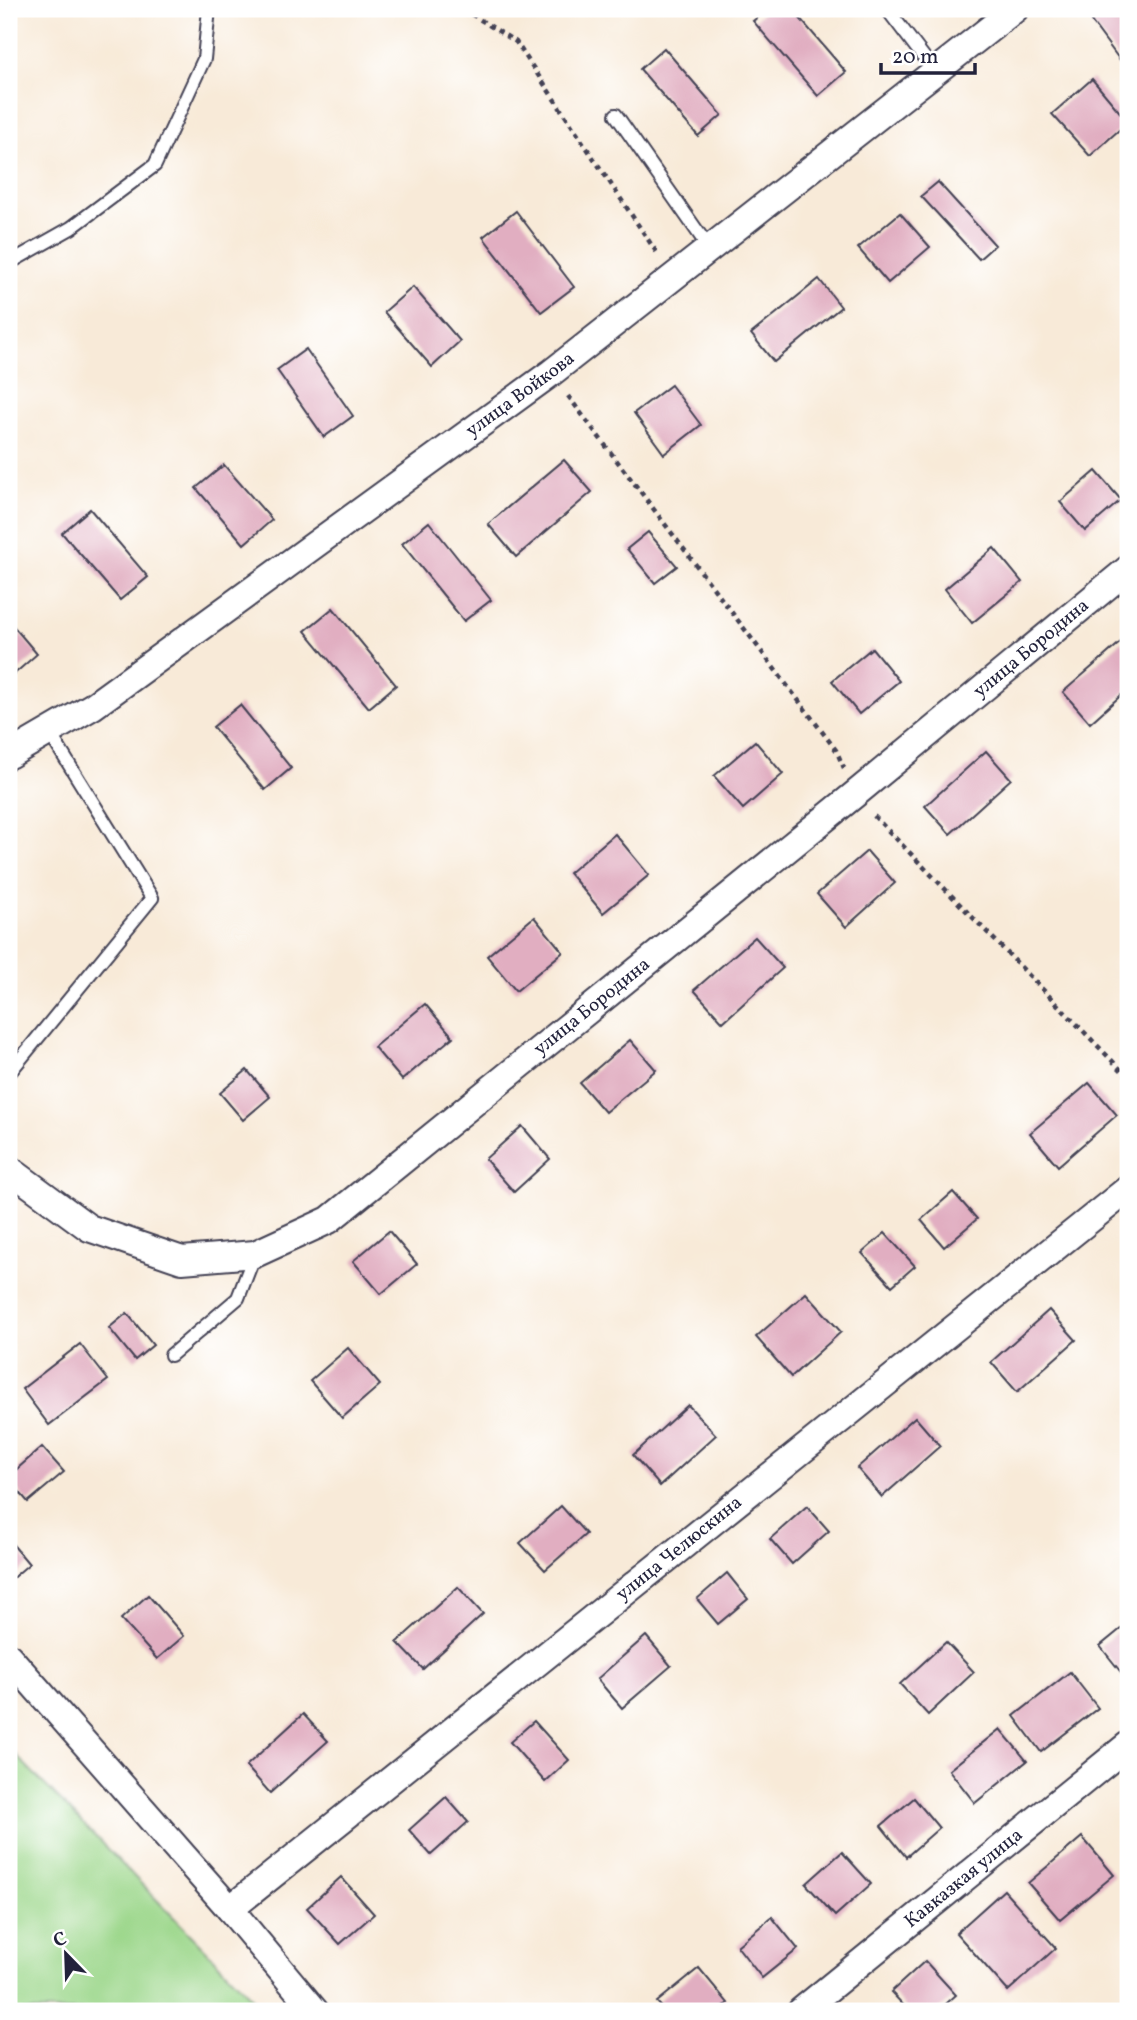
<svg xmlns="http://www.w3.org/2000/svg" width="1137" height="2020" font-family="Vollkorn,serif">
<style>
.green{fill:#9cd78b;stroke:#5f7c63;stroke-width:2}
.building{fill:#e1aec1}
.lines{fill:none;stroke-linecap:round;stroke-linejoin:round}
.service-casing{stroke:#424053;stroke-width:16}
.minor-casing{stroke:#424053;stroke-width:30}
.path{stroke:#424053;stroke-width:4.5;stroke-dasharray:5 5;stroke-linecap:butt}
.service{stroke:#fff;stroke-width:12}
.minor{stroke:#fff;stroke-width:26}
.labels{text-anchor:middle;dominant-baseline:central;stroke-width:7;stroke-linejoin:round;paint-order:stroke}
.street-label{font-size:19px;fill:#22223b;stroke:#fff}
</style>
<rect width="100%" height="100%" fill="#fff"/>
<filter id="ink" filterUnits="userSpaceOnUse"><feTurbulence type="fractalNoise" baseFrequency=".0143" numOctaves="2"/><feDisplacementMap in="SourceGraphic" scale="14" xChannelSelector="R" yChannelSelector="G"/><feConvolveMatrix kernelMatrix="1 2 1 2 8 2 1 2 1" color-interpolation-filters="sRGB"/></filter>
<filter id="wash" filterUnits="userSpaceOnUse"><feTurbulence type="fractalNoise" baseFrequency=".00686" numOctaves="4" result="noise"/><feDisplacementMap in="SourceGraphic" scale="28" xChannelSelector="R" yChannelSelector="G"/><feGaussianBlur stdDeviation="1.57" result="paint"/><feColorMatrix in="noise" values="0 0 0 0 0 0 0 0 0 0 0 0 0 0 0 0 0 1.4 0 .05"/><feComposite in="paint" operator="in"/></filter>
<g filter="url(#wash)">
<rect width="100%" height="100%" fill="#f8ead8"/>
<polygon class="green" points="9,1748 265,2011 9,2011"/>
<g id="blocks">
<g class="building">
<polygon points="768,9 792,9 846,72 818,96 753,21"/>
<polygon points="1107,9 1114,9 1128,28 1128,71 1091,21"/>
<polygon points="664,48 722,115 698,136 640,69"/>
<polygon points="1092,79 1128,122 1090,156 1052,114"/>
<polygon points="938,182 995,245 979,259 921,196"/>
<polygon points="516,211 574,287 541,312 483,237"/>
<polygon points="900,213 930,247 888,283 858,248"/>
<polygon points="819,279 841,307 774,362 751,334"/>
<polygon points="413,287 460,341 432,367 384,312"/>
<polygon points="306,349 353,416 324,437 277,370"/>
<polygon points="671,385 701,425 664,454 634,413"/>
<polygon points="564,460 592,492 516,557 488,524"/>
<polygon points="224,465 272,520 244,544 196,488"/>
<polygon points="1096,471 1121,500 1085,531 1060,502"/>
<polygon points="90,509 148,577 120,600 62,533"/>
<polygon points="429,522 491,600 464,621 402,544"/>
<polygon points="648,532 677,566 655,583 627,549"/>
<polygon points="994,548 1022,582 972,623 945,589"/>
<polygon points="333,608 396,685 369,708 305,631"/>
<polygon points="9,621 37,654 12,676 9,672"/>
<polygon points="1122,641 1128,648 1128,689 1090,723 1063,692"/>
<polygon points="872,648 899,681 859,714 832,681"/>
<polygon points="240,705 291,768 265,790 213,727"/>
<polygon points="755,741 783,774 743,809 714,776"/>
<polygon points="986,751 1011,779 950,834 925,806"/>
<polygon points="615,834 649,875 603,913 569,873"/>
<polygon points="867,851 895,883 846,927 817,894"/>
<polygon points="534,917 563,952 516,991 487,956"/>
<polygon points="755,937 783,968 723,1022 694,990"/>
<polygon points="425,1004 453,1037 402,1080 374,1047"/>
<polygon points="630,1040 656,1070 605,1112 580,1083"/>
<polygon points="247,1070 270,1097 243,1120 220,1093"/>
<polygon points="1089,1083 1117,1115 1058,1166 1030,1133"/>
<polygon points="522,1126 550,1159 514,1192 485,1159"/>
<polygon points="953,1192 977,1219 944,1247 921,1220"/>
<polygon points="389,1231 417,1264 381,1294 353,1261"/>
<polygon points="885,1233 915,1266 892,1286 862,1253"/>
<polygon points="806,1293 841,1332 791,1377 756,1337"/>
<polygon points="1049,1310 1076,1340 1017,1392 991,1362"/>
<polygon points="127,1313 153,1345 135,1360 109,1328"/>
<polygon points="80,1344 108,1380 49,1425 22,1389"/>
<polygon points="348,1348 380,1385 342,1418 310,1381"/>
<polygon points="688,1405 716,1435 660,1486 633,1455"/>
<polygon points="915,1417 940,1446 882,1497 857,1468"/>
<polygon points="42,1447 64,1472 28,1502 9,1480 9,1476"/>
<polygon points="561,1506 586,1534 545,1570 520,1543"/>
<polygon points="807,1506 829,1531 792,1564 770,1539"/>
<polygon points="9,1540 29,1564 9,1581"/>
<polygon points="727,1573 748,1599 718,1624 697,1599"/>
<polygon points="458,1587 483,1614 423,1669 397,1642"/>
<polygon points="148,1595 184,1636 157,1659 121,1619"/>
<polygon points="1128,1623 1128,1681 1100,1646"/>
<polygon points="646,1636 671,1666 622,1708 597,1679"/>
<polygon points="946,1642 974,1672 928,1715 900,1684"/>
<polygon points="1070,1672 1098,1708 1041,1752 1014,1716"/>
<polygon points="303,1714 328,1741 270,1793 246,1766"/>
<polygon points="534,1721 569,1760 545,1782 510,1742"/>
<polygon points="1000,1729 1027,1761 975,1803 949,1770"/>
<polygon points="446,1797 468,1822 431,1855 409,1830"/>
<polygon points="914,1798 939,1828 906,1857 881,1826"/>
<polygon points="1082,1837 1114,1875 1060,1920 1028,1883"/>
<polygon points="842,1852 871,1884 835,1916 806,1884"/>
<polygon points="341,1877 374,1914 340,1944 307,1908"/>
<polygon points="1004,1890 1056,1948 1008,1991 956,1933"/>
<polygon points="772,1917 798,1949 762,1978 737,1946"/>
<polygon points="925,1961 956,1995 938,2011 909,2011 891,1992"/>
<polygon points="699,1968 728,2003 718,2011 665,2011 657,2002"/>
</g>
</g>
</g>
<g filter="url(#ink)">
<use href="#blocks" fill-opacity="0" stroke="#424053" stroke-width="2"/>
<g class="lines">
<defs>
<g id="service">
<polyline points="887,9 935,72"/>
<polyline points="616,115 709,248"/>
<polyline points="9,263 71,228 155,165 204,59 209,9"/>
<polyline points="9,1073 152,898 49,732"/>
<polyline points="171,1355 238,1298 255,1254"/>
</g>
<g id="minor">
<path id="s1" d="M9,755l84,-49 458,-333 464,-364"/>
<path id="s2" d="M9,1169l80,59 93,32 73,-6 74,-34 525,-425 274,-226"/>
<polyline points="9,1657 230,1909 315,2011"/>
<path id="s3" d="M230,1909l898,-720"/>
<path id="s4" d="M801,2011l327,-266"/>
</g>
</defs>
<use href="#service" class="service-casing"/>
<use href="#minor" class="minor-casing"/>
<g class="path">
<polyline points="463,9 516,42 657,253"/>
<polyline points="568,396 836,750 844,768"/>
<polyline points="874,816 1128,1077"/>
</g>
<use href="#service" class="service"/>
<use href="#minor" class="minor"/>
</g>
</g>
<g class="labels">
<g class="street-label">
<text stroke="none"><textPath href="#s1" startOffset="626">улица Войкова</textPath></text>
<text stroke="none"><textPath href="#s2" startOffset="1258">улица Бородина</textPath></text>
<text stroke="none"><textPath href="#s2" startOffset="691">улица Бородина</textPath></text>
<text stroke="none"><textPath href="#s3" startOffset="576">улица Челюскина</textPath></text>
<text stroke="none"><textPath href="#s4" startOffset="210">Кавказкая улица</textPath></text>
</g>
</g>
<rect width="1137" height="2020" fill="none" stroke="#fff" stroke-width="35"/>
<g transform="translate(66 1954) rotate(337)" stroke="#ffffff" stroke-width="5" paint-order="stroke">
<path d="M0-5L12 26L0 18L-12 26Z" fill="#22223b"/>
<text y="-10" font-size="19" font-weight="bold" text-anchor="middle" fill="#22223b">С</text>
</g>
<path d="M881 63v10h94v-10" fill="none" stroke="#22223b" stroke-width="3.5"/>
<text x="892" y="63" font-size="21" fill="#22223b" stroke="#ffffff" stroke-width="5" paint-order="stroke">20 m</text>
</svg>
